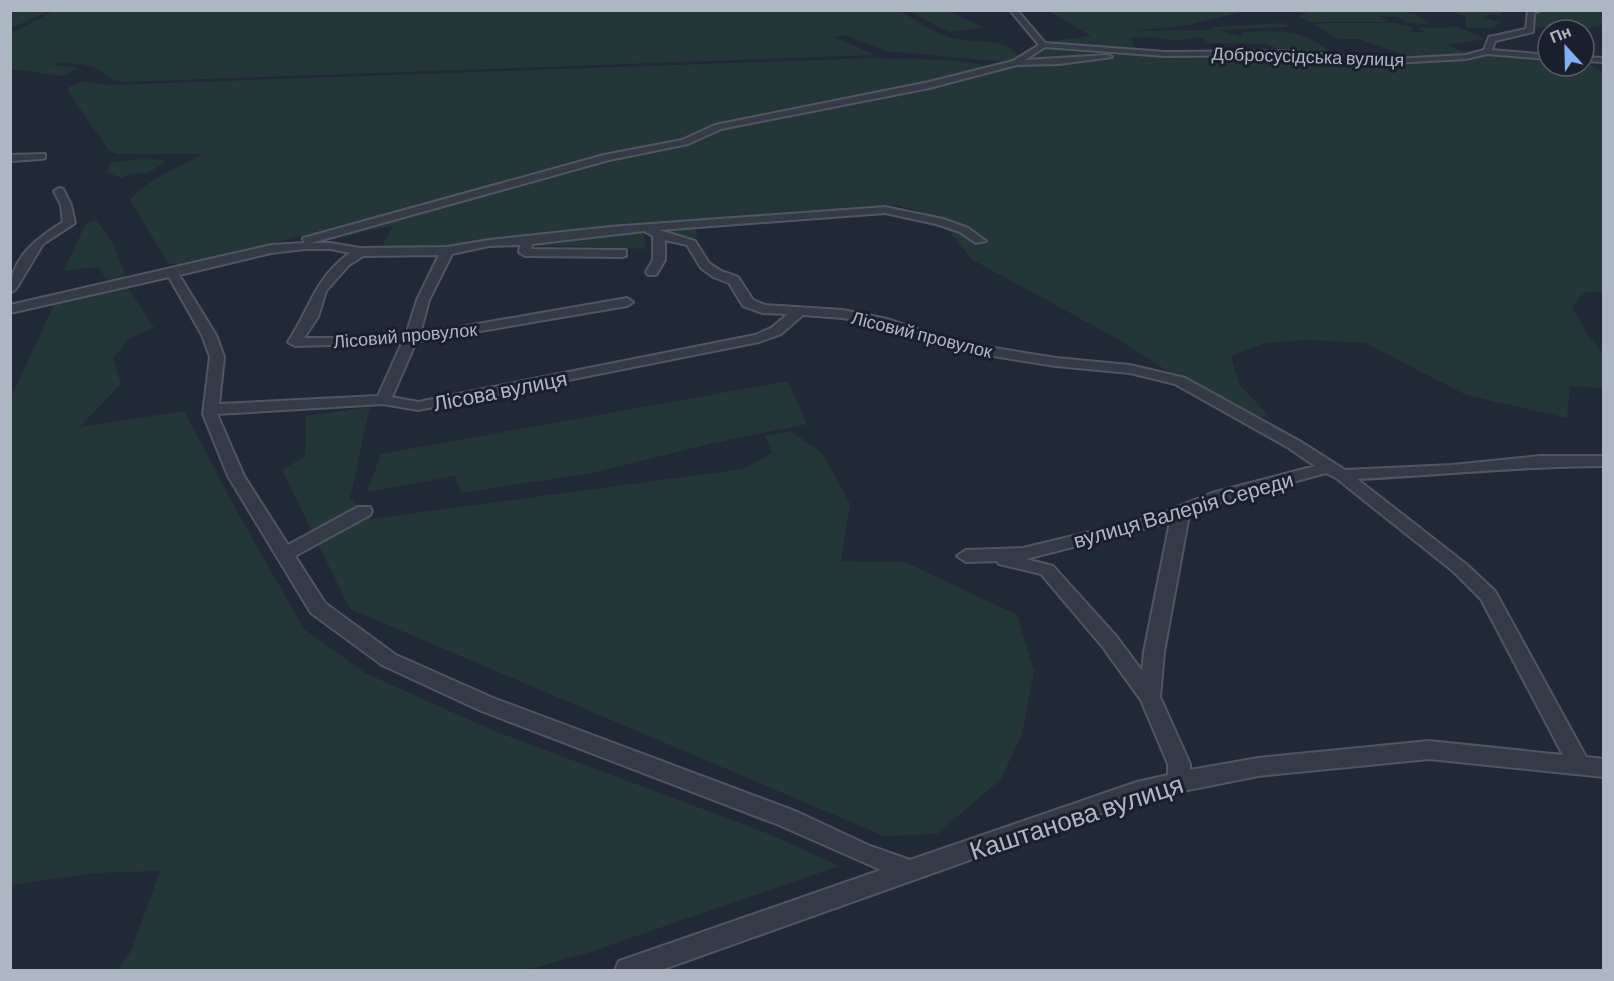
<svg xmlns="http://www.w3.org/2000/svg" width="1614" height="981" font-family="Barlow,sans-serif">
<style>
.green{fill:#243638}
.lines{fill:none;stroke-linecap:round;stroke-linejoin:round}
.minor-casing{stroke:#4f5661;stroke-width:4}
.minor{fill:#343b46;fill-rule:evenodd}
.labels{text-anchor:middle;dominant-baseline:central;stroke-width:6;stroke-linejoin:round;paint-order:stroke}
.far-street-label{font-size:18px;fill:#aeb6c3;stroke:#1a202b}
.street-label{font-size:21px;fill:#aeb6c3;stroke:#1a202b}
.near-street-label{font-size:26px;fill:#aeb6c3;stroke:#1a202b}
</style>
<rect width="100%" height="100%" fill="#212936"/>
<g class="green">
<path d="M11,10h888c15,10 32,20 49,27 21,8 56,-3 70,19l-12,6 -120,-11 -41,-16 -11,2 42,18 -752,27c-21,-3 -16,-9 -31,-15 -13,-5 -30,-4 -44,-3l29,4 -15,8 -52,-7v-36l43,-22h-4l-39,17z"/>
<polygon points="908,11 949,11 984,28 949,32"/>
<path d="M1049,11h196l-56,14 -57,6 82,-1 -3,-3 73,-4 6,4 -72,3 23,6 2,-4c36,-1 56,-4 86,19h-44l-20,-7 -56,-1 -9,-6 -23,4 -26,-4 -21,1 7,12 -77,-5 -10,-4 41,-5z"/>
<polygon points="1278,11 1400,11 1414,13 1429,24 1405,23 1399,17 1381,16 1388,22 1308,22 1299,16 1309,13"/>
<polygon points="1450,11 1501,11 1501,16 1489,14 1484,18 1500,22 1492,28 1466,28 1465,16"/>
<polygon points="1541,11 1603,11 1603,25 1584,29 1535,27 1532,22 1535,13"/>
<polygon points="1324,23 1393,23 1413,27 1410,32 1425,32 1419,28 1458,27 1486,39 1447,45 1462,51 1482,52 1459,56 1412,57 1358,39 1338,39 1314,24"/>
<path d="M1047,47l118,7h92l119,9 91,-4 25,-4 56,3v8h36v-6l19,13 1,218 -20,2 -12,14 14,25 17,21v35l-33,-2 -3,32 -101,-23 -101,-52 -56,-3 -44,3 -34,13 8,28 31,33 -17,-1 -76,-39 -61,-39 -145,-79 -30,-39 -19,-8 -26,-7 -205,18 7,12 -10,5 -45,-8 3,17 -70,-3h-194l11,-20 -52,11 -5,-2 40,-12 -5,-5 -189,48 -14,-3 -38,-63c20,-23 47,-31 72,-46h-83l-10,-3 -41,-60 1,-4 15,-6 25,4 763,-27 78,2 54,8 18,-2z"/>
<polygon points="142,159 164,160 164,163 148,173 129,174 121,178 107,172 111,162"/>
<polygon points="96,220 113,243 126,277 108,281 98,267 64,271 86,223"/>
<polygon points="128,288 154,327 130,338 113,358 121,384 80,427 184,411 238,513 304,629 365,673 492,730 769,834 839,866 587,953 527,970 118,970 131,951 160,871 95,873 11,885 11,398 54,304"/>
<polygon points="788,381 807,424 714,443 592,473 461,493 455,476 367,492 381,454"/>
<polygon points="370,407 350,498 370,519 743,469 772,453 765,436 791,431 823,454 850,504 841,561 905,562 1017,615 1034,671 1022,734 1001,779 937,834 884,836 350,609 282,470 305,456 306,416"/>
</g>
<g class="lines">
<defs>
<g id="minor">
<path d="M1010,10h7l28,33 120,9 127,-1 84,9 90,-5 18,-5 5,-13 37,-8 2,-18 13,-1 -7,3 -1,19 -38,9 -3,9 56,5v4l-61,-5 -21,5 -90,5 -84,-9 -127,1 -120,-9 -20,13 83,-5 4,2 -53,7 -42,1 -88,23 -208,41 -33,15 -79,16 -298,83h20l29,5 87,-1 42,-7 121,-13 275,-20 58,12 25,9 18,13 -10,2 -16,-11 -24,-8 -51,-11 -226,17 36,11 14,22 12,8 17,6 15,23 12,5 78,5 44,9 64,22 105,17 74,7 55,13 116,64 44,28 107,-5 88,-9h64v10c-83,0 -164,9 -247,13l109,85 29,27 91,166 18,2v18l-175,-18 -171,17 -120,24 -477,170h-46l4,-9 9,-3 253,-88 -102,-45 -300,-115 -97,-45 -71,-52 -83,-137 -25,-62 7,-57 -8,-22 -33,-58 -159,36v-8l261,-60 33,-2 -1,-5 301,-83 78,-15 33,-15 214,-43 84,-21 26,-16zM644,231l9,5v24l-7,12 2,3h8l9,-15v-20l22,5 14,23 12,9 16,6 14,23 20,7 25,1 -17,14 -16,7 -337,67 -26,-5 24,-55 211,-36 6,-4 -6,-4 -207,36 9,-34 23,-46 37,-8 31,-1 -1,7 6,4 97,1 4,-1v-6l-95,-1 1,-5zM305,249h26l19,4c-35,24 -40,56 -62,89l7,4 107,-3 -24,53 -159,8 5,-47 -8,-22 -37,-60 92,-22zM439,255l-22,45 -11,35 -33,3h-69l14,-21 8,-26 23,-26 14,-9zM803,315l40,3 36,7 70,24 107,17 74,7 45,11 114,64 26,18 -103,27 -60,24 -129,31 -57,2 -9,6 9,6 31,-1 2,3 42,10 61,72 39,54 27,64v11l-31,7 -227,78 -40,-14 -75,-35 -302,-113 -97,-43 -71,-52 -30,-47 75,-41 2,-4 -2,-4h-12l-70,38 -44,-69 -27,-62 166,-10 35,6 341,-68 22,-8zM1326,473l10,5 118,94 27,27 82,156 -134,-14 -171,17 -68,12v-6l-30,-67 4,-45 25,-137 35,-14zM1170,522l-26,130 -2,19 -26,-35 -63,-70 -27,-7z"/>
<polygon points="1584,57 1604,58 1604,62 1584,61"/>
<polygon points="45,154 45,158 42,159 10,161 10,155"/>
<path d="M59,188l4,1 8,16 4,18 -32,21 -27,45 -6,4c0,-35 26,-54 53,-71l-2,-17 -7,-14z"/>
</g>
</defs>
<use href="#minor" class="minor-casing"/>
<use href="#minor" class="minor"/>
</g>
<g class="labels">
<g class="far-street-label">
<text transform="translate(1308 56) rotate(2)">Добросусідська вулиця</text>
<text transform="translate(922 334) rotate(14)">Лісовий провулок</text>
<text transform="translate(405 335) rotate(-5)">Лісовий провулок</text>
</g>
<g class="street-label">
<text transform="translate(500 390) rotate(-11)">Лісова вулиця</text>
<text transform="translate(1183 509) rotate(-16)">вулиця Валерія Середи</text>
</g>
<g class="near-street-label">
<text transform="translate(1076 816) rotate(-18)">Каштанова вулиця</text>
</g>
</g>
<rect width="1614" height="981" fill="none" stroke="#aeb6c3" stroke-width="24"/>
<g transform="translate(1566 48) rotate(338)"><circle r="28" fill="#1a202b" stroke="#555c68" stroke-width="1.5"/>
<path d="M0-4.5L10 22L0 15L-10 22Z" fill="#85adf2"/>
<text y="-9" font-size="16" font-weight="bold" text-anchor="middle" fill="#aeb6c3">Пн</text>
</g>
</svg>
